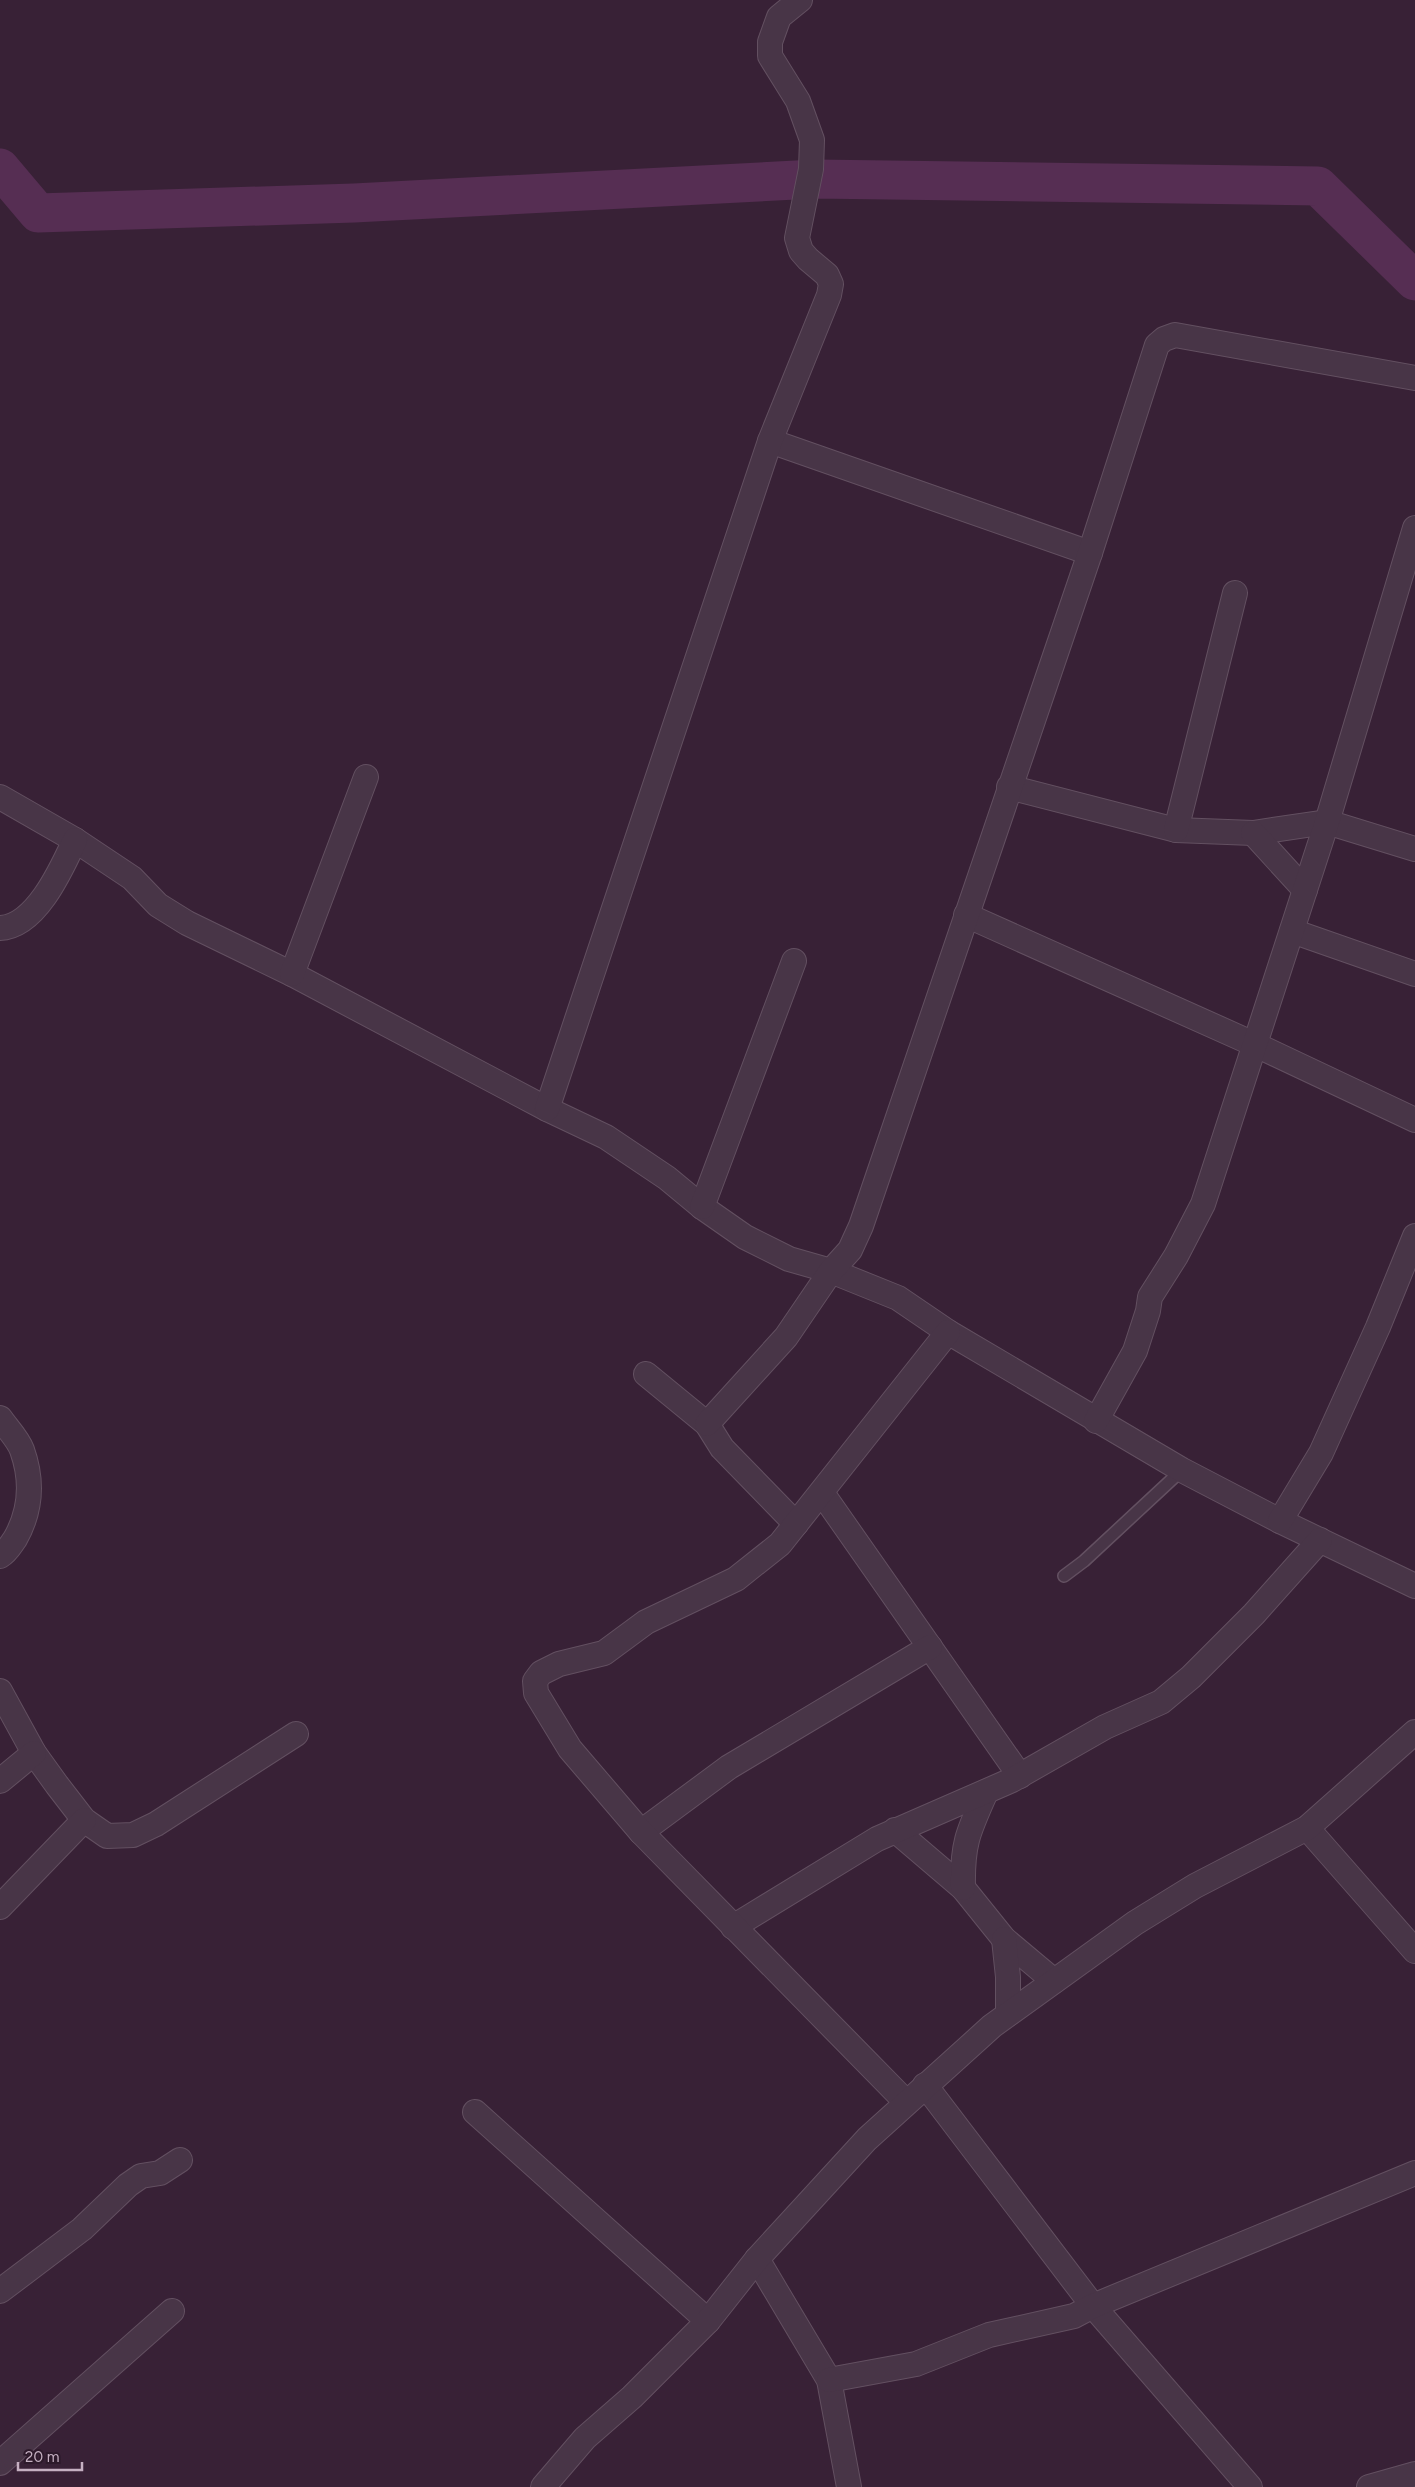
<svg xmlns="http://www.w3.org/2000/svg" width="1415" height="2487" font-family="Figtree,sans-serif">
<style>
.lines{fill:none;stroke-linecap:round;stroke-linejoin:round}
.river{stroke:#562e53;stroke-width:39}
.lane-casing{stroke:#635061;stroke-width:14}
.street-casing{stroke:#635061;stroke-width:26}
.lane{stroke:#483547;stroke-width:11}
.street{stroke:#483547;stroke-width:24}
</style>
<rect width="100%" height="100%" fill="#382136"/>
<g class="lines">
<polyline class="river" points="0,168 38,213 354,203 815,179 1318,186 1415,281"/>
<defs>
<polyline id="lane" points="1064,1576 1084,1561 1182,1470"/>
<g id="street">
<polyline points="770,441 1090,553"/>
<polyline points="1009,787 1176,830 1253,833 1327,822 1415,849"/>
<polyline points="0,797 75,840 132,878 158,905 187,923 292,974 547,1109 606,1137 667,1178 702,1207 745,1237 789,1259 831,1271 898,1298 948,1332 1182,1470 1280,1521 1415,1586"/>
<polyline points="1176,830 1235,593"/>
<polyline points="1253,833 1305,890"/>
<polyline points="966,915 1256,1045 1415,1120"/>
<path d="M0,928c36,-1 62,-60 75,-88"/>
<polyline points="1292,931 1415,974"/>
<polyline points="292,974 366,777"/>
<polyline points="547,1109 770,441 829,295 831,284 827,275 808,259 801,251 797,238 811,169 812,140 798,101 770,56 770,42 779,17 800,0"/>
<polyline points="702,1207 794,961"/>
<polyline points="646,1374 707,1424 722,1448 796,1524"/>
<path d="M0,1418c7,10 18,21 22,32 11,31 9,61 -7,89 -5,7 -8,13 -15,17"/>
<polyline points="1096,1421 1135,1351 1148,1311 1150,1297 1176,1256 1203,1204 1327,822 1415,528"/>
<polyline points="707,1424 786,1337 831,1271 850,1250 861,1226 1090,553 1157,345 1164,339 1175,335 1415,378"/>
<polyline points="822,1493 1020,1776"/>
<polyline points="1280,1521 1321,1453 1378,1327 1415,1236"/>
<polyline points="0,1691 34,1753 57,1785 84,1820 107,1836 133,1835 156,1824 296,1734"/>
<polyline points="0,1781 34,1753"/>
<polyline points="1307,1828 1415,1951"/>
<polyline points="895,1830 963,1888 1004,1939 1054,1981"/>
<polyline points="641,1832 729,1767 930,1647"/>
<path d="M963,1888c-1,-44 5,-56 23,-96"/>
<polyline points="0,1907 84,1820"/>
<polyline points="733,1927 877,1839 1012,1780 1105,1727 1161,1702 1191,1677 1254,1614 1320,1540"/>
<polyline points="1004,1939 1008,1977 1008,2014"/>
<polyline points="925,2085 1093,2306 1250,2487"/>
<polyline points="906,2102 641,1832 570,1749 536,1693 535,1681 541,1673 559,1664 604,1653 646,1622 736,1579 780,1544 948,1332"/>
<polyline points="475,2112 708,2321"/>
<polyline points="757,2259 829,2380 849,2487"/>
<polyline points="0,2291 82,2229 128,2185 141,2176 160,2173 180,2160"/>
<polyline points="829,2380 916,2364 989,2335 1074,2316 1093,2306 1415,2173"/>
<polyline points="0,2463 172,2311"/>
<polyline points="543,2487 585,2438 632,2397 708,2321 757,2259 867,2139 992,2026 1135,1923 1195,1886 1307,1828 1415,1732"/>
<polyline points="1369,2487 1415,2474"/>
</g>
</defs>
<use href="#lane" class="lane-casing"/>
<use href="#street" class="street-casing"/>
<use href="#lane" class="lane"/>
<use href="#street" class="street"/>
</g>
<path d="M18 2462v8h64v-8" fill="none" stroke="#c5b0c2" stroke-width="2.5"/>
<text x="25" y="2462" font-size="15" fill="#c5b0c2" stroke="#2d1a2b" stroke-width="4" paint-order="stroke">20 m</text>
</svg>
